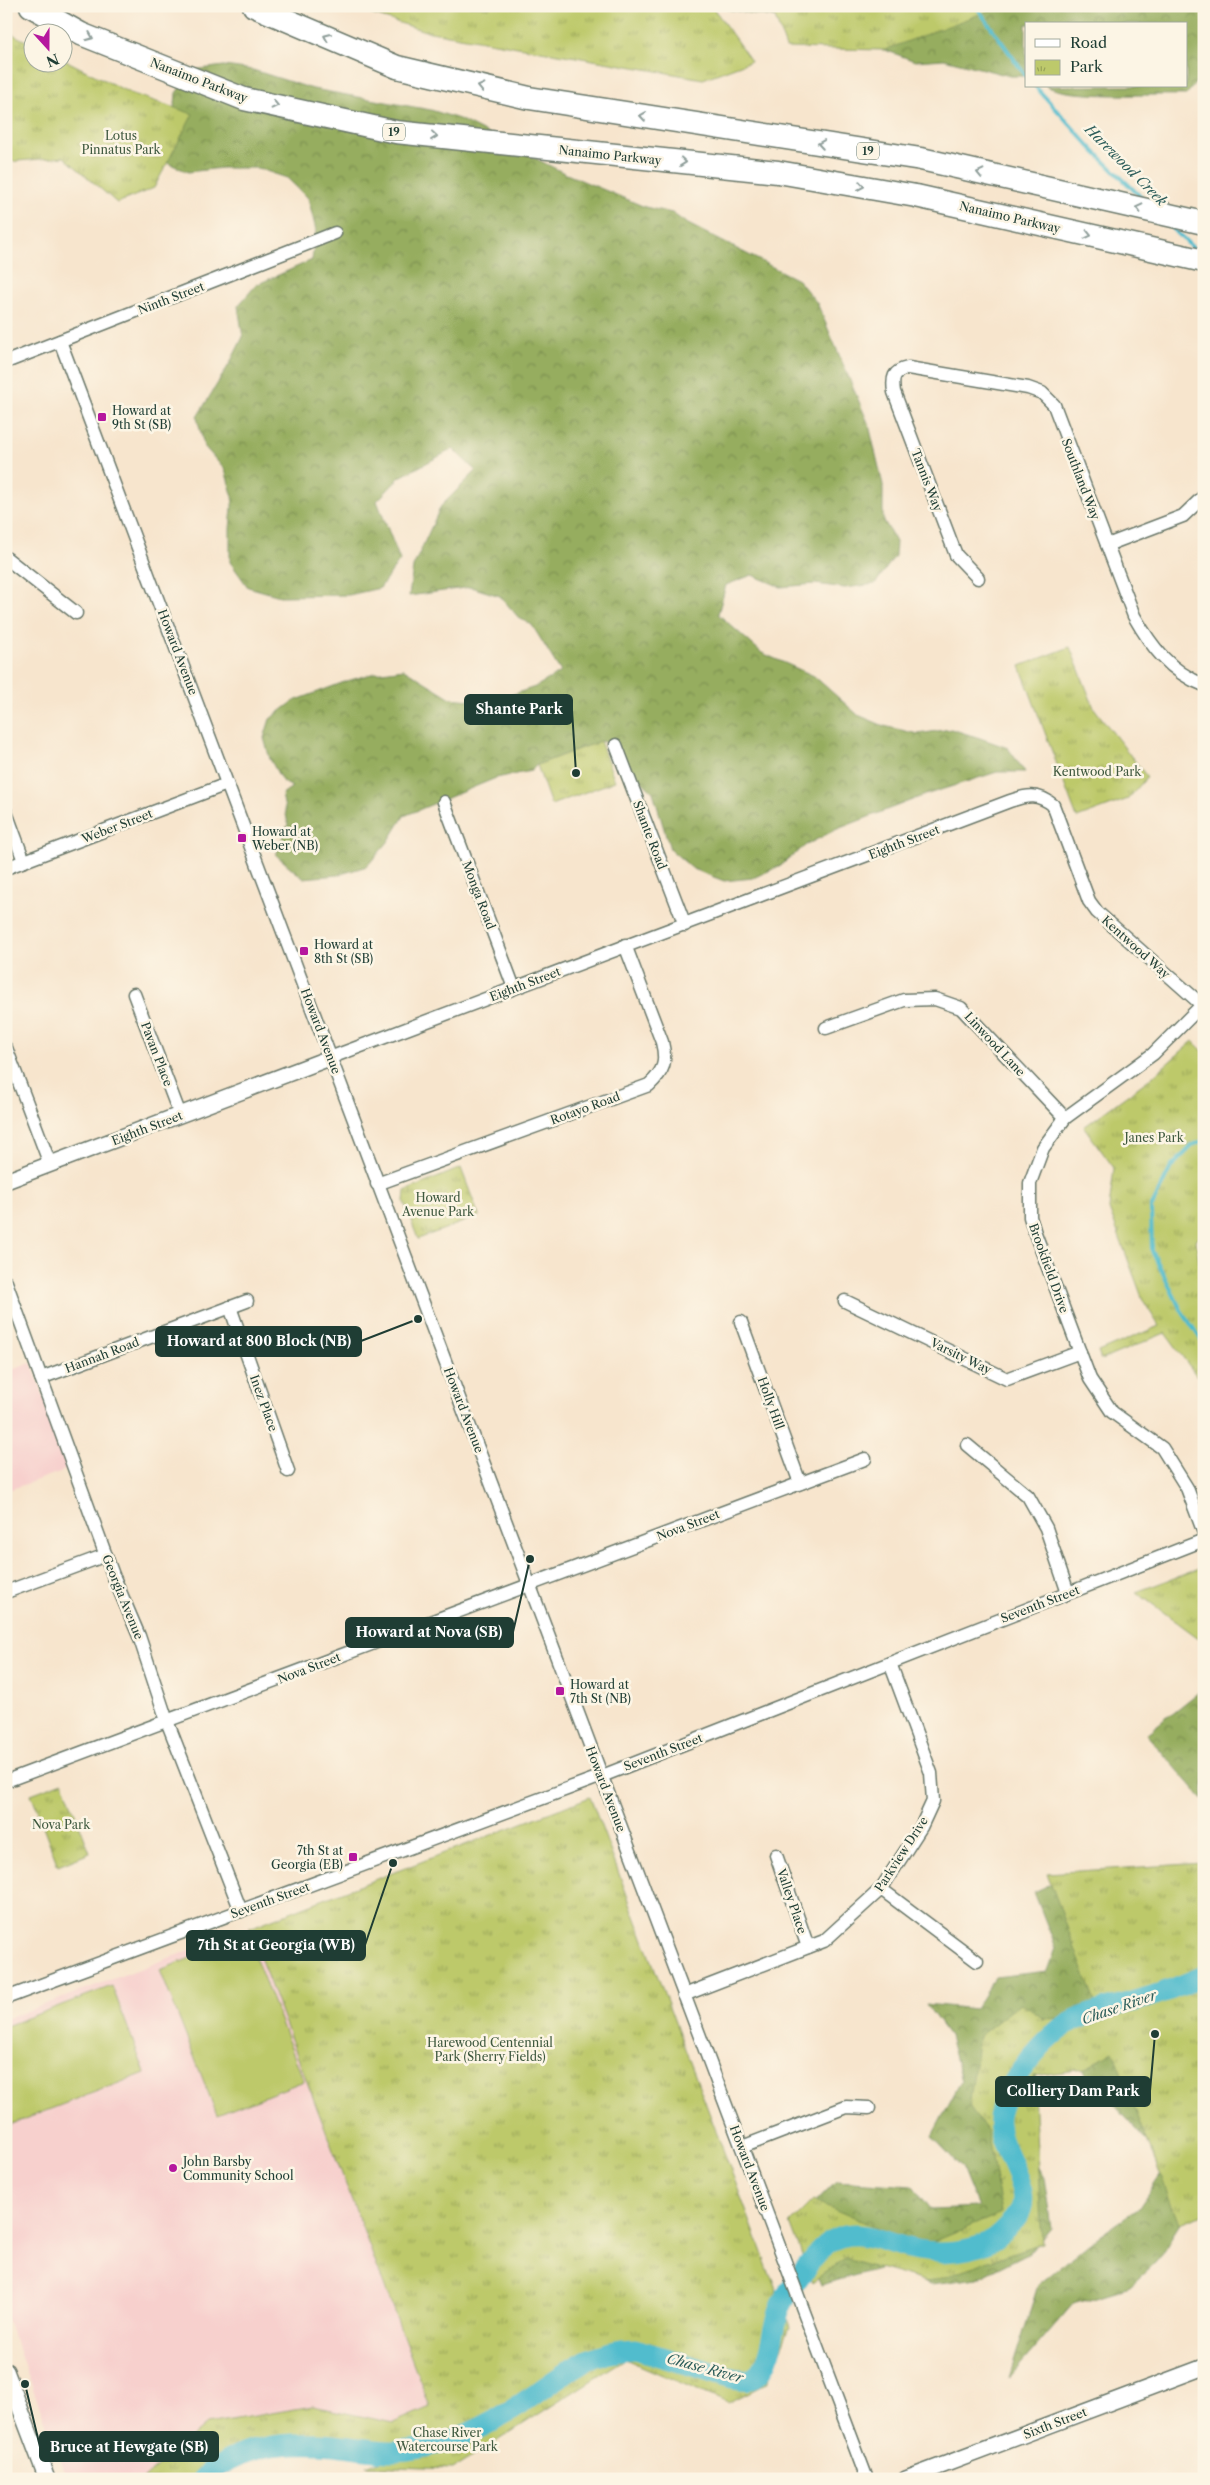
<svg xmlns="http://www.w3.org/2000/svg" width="1210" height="2485" font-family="'Libre Caslon Text',serif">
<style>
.built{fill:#f7d0cd}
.green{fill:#bdc96b;stroke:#6e8350}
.forest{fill:url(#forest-crowns);stroke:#5a754a}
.park{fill:url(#park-tufts);stroke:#6e8350}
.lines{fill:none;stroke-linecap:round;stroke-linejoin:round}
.stream{stroke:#51bccd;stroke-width:4}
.river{stroke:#51bccd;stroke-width:21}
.minor-casing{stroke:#6b786a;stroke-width:15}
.tertiary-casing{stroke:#6b786a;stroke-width:18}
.motorway-casing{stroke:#6b786a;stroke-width:25}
.minor{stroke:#fff;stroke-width:12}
.tertiary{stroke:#fff;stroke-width:15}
.motorway{stroke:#fff;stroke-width:22}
.oneway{stroke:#8f9e9a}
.poi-dot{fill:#b5179e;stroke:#fcf5e5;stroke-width:2}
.labels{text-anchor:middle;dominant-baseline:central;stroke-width:5;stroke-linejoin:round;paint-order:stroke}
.shield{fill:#fcf5e5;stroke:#617469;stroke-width:1}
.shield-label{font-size:11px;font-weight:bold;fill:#1f3d34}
.street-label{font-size:12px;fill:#1f3d34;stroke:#fcf5e5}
.park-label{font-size:12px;fill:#3f593f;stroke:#fcf5e5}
.poi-label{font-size:12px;fill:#1f3d34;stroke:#fcf5e5;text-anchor:start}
.water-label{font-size:14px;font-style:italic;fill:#2c5d5a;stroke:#fcf5e5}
.leader{fill:none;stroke:#1f3d34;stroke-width:2}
.callout-dot{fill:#1f3d34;stroke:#fcf5e5;stroke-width:2}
.callout{fill:#1f3d34;stroke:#1f3d34;stroke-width:2}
.callout-label{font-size:14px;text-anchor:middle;font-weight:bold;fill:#fff}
</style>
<defs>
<pattern id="forest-crowns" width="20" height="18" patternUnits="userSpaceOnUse" patternTransform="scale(1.25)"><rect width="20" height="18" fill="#96ad5f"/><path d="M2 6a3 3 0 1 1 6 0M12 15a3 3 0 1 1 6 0" fill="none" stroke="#7a8e4f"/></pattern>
<pattern id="park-tufts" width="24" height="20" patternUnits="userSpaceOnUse" patternTransform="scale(1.25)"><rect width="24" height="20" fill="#bdc96b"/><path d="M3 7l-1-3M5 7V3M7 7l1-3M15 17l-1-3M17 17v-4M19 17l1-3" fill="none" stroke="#99a459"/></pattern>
</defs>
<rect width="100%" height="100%" fill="#fcf5e5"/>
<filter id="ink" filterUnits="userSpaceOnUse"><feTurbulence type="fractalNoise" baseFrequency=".02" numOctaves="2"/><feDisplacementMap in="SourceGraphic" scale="10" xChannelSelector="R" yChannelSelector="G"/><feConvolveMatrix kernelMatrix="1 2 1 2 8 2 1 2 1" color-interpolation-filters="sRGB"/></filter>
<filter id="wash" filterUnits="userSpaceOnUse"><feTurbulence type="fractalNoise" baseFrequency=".0096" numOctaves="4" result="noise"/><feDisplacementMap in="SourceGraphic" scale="20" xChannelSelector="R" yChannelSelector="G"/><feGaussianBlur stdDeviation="1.12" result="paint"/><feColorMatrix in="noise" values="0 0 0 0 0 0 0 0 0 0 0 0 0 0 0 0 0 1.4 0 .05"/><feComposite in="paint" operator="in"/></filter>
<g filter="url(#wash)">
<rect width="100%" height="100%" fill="#f7e5cd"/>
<g class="built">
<polygon points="31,1363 71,1468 6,1491 6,1372"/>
<polygon points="249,1928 430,2407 393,2423 313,2406 207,2424 143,2479 67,2479 6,2317 6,2019"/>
</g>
<g class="green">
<polygon points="247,1936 304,2081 217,2115 160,1970"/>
<polygon points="112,1986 145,2073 6,2126 6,2026"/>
</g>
<g class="forest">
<path d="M723,6h481v66l-18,23c-31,-1 -117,4 -140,-9h140v-62h-160v52h-16l-66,-17 -29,2 -30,-11 -29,-3 -66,-27 -64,-11z"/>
<polygon points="224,66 253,70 313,89 431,110 459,119 564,173 645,207 672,213 686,223 798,280 817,303 869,425 883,485 883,519 896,542 895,556 875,584 845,588 815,584 781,587 752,575 726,585 718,614 762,653 814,676 858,715 884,726 918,734 951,729 980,738 1008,748 1025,772 997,772 925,795 835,830 806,845 780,866 753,878 724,881 693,869 670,849 653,792 630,771 616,745 600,741 537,765 531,771 496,778 404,816 388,842 367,866 338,875 303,878 276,855 288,824 282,794 292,787 282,781 270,759 264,738 270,719 294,701 347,681 375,673 404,669 451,698 480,701 508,696 535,687 561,672 532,625 519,618 500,596 471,587 409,596 413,567 441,506 476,471 453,449 400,477 377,501 400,560 380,588 349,595 280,596 248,587 230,562 230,529 233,497 225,470 204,446 197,417 230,363 243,337 238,306 256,285 312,260 316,230 308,198 287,178 257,168 222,168 188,172 159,159 158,129 175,105 176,93 193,70"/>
<polygon points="1204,1688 1204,1800 1146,1734"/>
<polygon points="1073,1874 1187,2212 1156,2262 1129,2287 1073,2304 1009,2378 1038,2285 1095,2239 1138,2209 1168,2164 1077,2064 1039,2069 1027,2095 1031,2157 1044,2177 1051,2228 1030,2252 978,2278 931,2284 888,2266 821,2285 795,2223 836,2181 913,2186 931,2209 978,2207 962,2168 932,2136 961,2081 949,2036 926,2004 975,2009 995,1977 1048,1971 1056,1948 1034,1892"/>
</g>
<g class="park">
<polygon points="346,6 712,6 751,61 703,79 425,31"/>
<polygon points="771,6 1001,6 885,50 786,48"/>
<polygon points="6,31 32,44 32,62 62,62 63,59 130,93 193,114 154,188 117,203 64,157 6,162"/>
<polygon points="1070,647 1094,708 1147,777 1128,799 1077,818 1020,666"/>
<polygon points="600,741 615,781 551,805 537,765"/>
<polygon points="1193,1041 1204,1052 1204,1230 1196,1240 1204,1297 1204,1381 1196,1375 1165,1333 1101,1360 1098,1352 1159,1326 1143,1300 1109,1209 1114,1168 1084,1127 1152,1077"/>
<polygon points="461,1168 479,1216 418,1239 404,1202 405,1191"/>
<polygon points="1204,1567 1204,1642 1136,1592"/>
<polygon points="63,1782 90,1853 58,1866 31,1794"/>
<polygon points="590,1797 790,2327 767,2383 728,2403 625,2359 453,2469 366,2466 390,2457 280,2446 218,2460 190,2479 143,2479 207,2424 313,2406 393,2423 430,2407 249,1928"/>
<polygon points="1204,1863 1204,2215 1179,2224 1113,2051 1084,2069 1033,2076 1042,2243 927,2282 845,2258 812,2282 790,2223 813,2200 921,2247 1002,2213 987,2132 969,2107 979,2036 1021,2003 1044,2019 1100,2016 1047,1873"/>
</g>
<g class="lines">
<g class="stream">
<polyline points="976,6 1026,76"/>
<polyline points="1035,86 1093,150 1144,200"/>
<polyline points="1169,225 1194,249"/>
<polyline points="1204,1140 1193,1145 1171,1167 1151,1208 1152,1251 1181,1310 1204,1344"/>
</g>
<path class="river" d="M202,2479c39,-34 82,-38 132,-34 28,3 55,9 83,4 37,-6 74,-25 104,-45 39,-26 65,-54 114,-55l98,29c8,1 19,4 25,-3 14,-15 15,-45 21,-64 6,-16 37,-61 51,-69 30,-18 57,4 87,8 23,4 58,2 77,-11 8,-6 16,-15 22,-21 21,-23 -13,-61 -17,-88 -5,-33 38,-85 63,-102 28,-19 65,-23 96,-34 16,-5 31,-12 46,-18"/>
</g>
</g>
<g filter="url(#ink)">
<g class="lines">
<defs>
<g id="minor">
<polyline points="60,341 867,2479"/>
<polyline points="6,362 335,233"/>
<polyline points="1107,545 1183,516 1204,496"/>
<polyline points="6,558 76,613"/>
<path d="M978,578l-22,-23 -62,-163c-2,-14 -1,-21 14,-24l120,20 14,5 12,12 80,211c17,30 36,56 70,69"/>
<polyline points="616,745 685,925"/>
<polyline points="444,802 514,988"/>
<polyline points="6,812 24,861"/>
<polyline points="6,868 227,784"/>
<polyline points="134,994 180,1115"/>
<polyline points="1204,1003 1153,1054 1065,1118 1043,1148 1030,1183 1030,1217 1035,1233 1090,1379 1112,1412 1162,1448 1187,1488 1204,1533"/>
<polyline points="826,1028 904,1000 935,999 961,1008 1065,1118"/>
<polyline points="6,1048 50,1164"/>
<path d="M332,1057l678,-256c17,-6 28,-8 43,4l36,96 8,11 105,93"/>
<path d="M377,1184l272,-99c15,-14 18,-23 13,-43l-37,-97"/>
<polyline points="6,1282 113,1575 139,1636 167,1721 241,1911"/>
<polyline points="845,1301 1007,1379 1080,1352"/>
<polyline points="230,1307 288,1471"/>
<polyline points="741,1322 800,1483"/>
<polyline points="41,1378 247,1301"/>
<polyline points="967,1445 1028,1496 1046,1528 1068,1593"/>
<polyline points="6,1592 106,1555"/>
<polyline points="6,1781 865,1459"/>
<polyline points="776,1855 808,1947"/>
<polyline points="881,1889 977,1961"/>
<polyline points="684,1995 824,1941 881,1889 921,1827 933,1801 931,1773 890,1663"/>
<polyline points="6,1998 602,1776 1204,1540"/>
<polyline points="742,2147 846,2107 869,2108"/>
</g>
<g id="tertiary">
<polyline points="6,1181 332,1057"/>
<polyline points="6,2371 47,2479"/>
<polyline points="906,2479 1204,2367"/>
</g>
<g id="motorway">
<polyline points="31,6 81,34 244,99 396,132 778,172 916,196 1204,261"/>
<polyline points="254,6 397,67 529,98 921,159 1204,223"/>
</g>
</defs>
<use href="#minor" class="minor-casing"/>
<use href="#tertiary" class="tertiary-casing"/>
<use href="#motorway" class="motorway-casing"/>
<use href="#minor" class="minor"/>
<use href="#tertiary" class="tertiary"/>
<use href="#motorway" class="motorway"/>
</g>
<defs><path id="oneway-chevron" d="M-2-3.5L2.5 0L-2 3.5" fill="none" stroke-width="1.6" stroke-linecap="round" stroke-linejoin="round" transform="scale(1.25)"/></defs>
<g class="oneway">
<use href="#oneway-chevron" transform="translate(90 37) rotate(22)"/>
<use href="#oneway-chevron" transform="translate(327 37) rotate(-157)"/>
<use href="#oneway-chevron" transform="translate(481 87) rotate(-167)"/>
<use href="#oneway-chevron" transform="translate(275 105) rotate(13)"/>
<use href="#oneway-chevron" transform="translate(643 116) rotate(-171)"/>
<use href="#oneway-chevron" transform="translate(434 136) rotate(6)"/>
<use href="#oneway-chevron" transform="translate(821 144) rotate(-171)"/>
<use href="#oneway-chevron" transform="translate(683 162) rotate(6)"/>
<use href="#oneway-chevron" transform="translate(980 173) rotate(-167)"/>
<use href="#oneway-chevron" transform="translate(861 186) rotate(10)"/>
<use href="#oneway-chevron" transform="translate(1139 208) rotate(-167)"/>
<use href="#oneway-chevron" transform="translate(1088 235) rotate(13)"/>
</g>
</g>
<g class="poi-dot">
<rect x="97" y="412" width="10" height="10" rx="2.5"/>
<rect x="237" y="833" width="10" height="10" rx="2.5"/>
<rect x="299" y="946" width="10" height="10" rx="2.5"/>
<rect x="555" y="1686" width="10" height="10" rx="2.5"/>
<rect x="348" y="1852" width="10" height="10" rx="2.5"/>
<circle cx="173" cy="2168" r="5"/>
</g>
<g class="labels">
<g class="shield">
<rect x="383" y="123.5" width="22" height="17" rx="4"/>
<rect x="857" y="142.5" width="22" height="17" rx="4"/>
</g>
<g class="shield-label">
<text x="394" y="132">19</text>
<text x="868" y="151">19</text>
</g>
<g class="street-label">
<text transform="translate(199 80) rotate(21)">Nanaimo Parkway</text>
<text transform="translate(610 155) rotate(6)">Nanaimo Parkway</text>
<text transform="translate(1010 217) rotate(13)">Nanaimo Parkway</text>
<text transform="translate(171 298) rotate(-21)">Ninth Street</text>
<text transform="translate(1081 479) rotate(69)">Southland Way</text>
<text transform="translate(927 480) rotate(69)">Tannis Way</text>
<text transform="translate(178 652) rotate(69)">Howard Avenue</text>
<text transform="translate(117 826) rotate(-21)">Weber Street</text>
<text transform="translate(650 835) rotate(69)">Shante Road</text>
<text transform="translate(904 842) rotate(-21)">Eighth Street</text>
<text transform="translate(479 895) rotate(69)">Monga Road</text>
<text transform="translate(1136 947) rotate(42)">Kentwood Way</text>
<text transform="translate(525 984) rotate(-21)">Eighth Street</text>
<text transform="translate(321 1031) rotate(69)">Howard Avenue</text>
<text transform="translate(995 1044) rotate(47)">Linwood Lane</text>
<text transform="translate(157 1054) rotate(69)">Pavan Place</text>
<text transform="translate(585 1108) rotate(-20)">Rotayo Road</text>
<text transform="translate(147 1128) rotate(-21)">Eighth Street</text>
<text transform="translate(1049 1268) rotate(70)">Brookfield Drive</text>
<text transform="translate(102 1355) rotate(-21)">Hannah Road</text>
<text transform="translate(961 1356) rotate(26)">Varsity Way</text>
<text transform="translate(264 1403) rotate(70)">Inez Place</text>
<text transform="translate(771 1403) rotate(70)">Holly Hill</text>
<text transform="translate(464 1410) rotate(69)">Howard Avenue</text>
<text transform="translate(688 1525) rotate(-21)">Nova Street</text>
<text transform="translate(123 1597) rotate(68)">Georgia Avenue</text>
<text transform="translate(1040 1604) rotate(-21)">Seventh Street</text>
<text transform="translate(309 1668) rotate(-21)">Nova Street</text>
<text transform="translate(663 1752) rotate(-21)">Seventh Street</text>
<text transform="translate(606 1789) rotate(69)">Howard Avenue</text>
<text transform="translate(901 1854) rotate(-57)">Parkview Drive</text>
<text transform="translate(270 1900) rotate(-20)">Seventh Street</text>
<text transform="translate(792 1901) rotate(71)">Valley Place</text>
<text transform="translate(750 2168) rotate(69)">Howard Avenue</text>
<text transform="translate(1055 2423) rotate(-21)">Sixth Street</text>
</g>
<g class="park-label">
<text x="121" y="135">Lotus<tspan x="121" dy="14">Pinnatus Park</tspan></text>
<text x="1097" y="771">Kentwood Park</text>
<text x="1154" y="1137">Janes Park</text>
<text x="438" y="1197">Howard<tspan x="438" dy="14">Avenue Park</tspan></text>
<text x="61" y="1824">Nova Park</text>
<text x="490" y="2042">Harewood Centennial<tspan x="490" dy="14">Park (Sherry Fields)</tspan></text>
<text x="447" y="2432">Chase River<tspan x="447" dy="14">Watercourse Park</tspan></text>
</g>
<g class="poi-label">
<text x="112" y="410">Howard at<tspan x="112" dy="14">9th St (SB)</tspan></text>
<text x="252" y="831">Howard at<tspan x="252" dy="14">Weber (NB)</tspan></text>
<text x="314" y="944">Howard at<tspan x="314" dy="14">8th St (SB)</tspan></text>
<text x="570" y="1684">Howard at<tspan x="570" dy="14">7th St (NB)</tspan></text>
<text x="343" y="1850" text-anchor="end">7th St at<tspan x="343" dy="14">Georgia (EB)</tspan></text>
<text x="183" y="2161">John Barsby<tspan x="183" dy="14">Community School</tspan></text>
</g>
<g class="water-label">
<text transform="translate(1126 165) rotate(45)">Harewood Creek</text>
<text transform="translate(1119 2007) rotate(-19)">Chase River</text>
<text transform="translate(705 2368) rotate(15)">Chase River</text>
</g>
</g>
<path class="leader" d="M576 773L572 710M418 1319L361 1341M530 1559L513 1632M393 1863L365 1945M1155 2034L1150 2091M25 2384L40 2447"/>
<g class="callout-dot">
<circle cx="576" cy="773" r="5"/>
<circle cx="418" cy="1319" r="5"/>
<circle cx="530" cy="1559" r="5"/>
<circle cx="393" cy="1863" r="5"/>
<circle cx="1155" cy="2034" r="5"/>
<circle cx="25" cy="2384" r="5"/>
</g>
<g class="callout">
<rect x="465" y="695" width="107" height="29" rx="5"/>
<rect x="156" y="1327" width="205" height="29" rx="5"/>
<rect x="346" y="1618" width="167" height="29" rx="5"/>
<rect x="187" y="1931" width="178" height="29" rx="5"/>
<rect x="996" y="2077" width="154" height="29" rx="5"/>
<rect x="40" y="2432" width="178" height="29" rx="5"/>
</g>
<g class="callout-label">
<text x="519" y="714">Shante Park</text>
<text x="259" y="1346">Howard at 800 Block (NB)</text>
<text x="429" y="1637">Howard at Nova (SB)</text>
<text x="276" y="1950">7th St at Georgia (WB)</text>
<text x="1073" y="2096">Colliery Dam Park</text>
<text x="129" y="2452">Bruce at Hewgate (SB)</text>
</g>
<rect width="1210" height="2485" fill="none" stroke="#fcf5e5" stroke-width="25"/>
<rect x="1025" y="22" width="162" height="65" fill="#fcf5e5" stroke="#a4ab9e"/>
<rect x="1035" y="39" width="25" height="8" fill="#ffffff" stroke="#a4ab9e"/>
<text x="1070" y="48" font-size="15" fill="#1f3d34">Road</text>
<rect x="1035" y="60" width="25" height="15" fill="url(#park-tufts)" stroke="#a4ab9e"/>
<text x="1070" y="72" font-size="15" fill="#1f3d34">Park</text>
<g transform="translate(48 48) rotate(159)"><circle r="24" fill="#fcf5e5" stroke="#a4ab9e"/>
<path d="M0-4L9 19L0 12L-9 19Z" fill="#b5179e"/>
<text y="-8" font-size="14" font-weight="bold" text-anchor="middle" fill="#1f3d34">N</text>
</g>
</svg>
